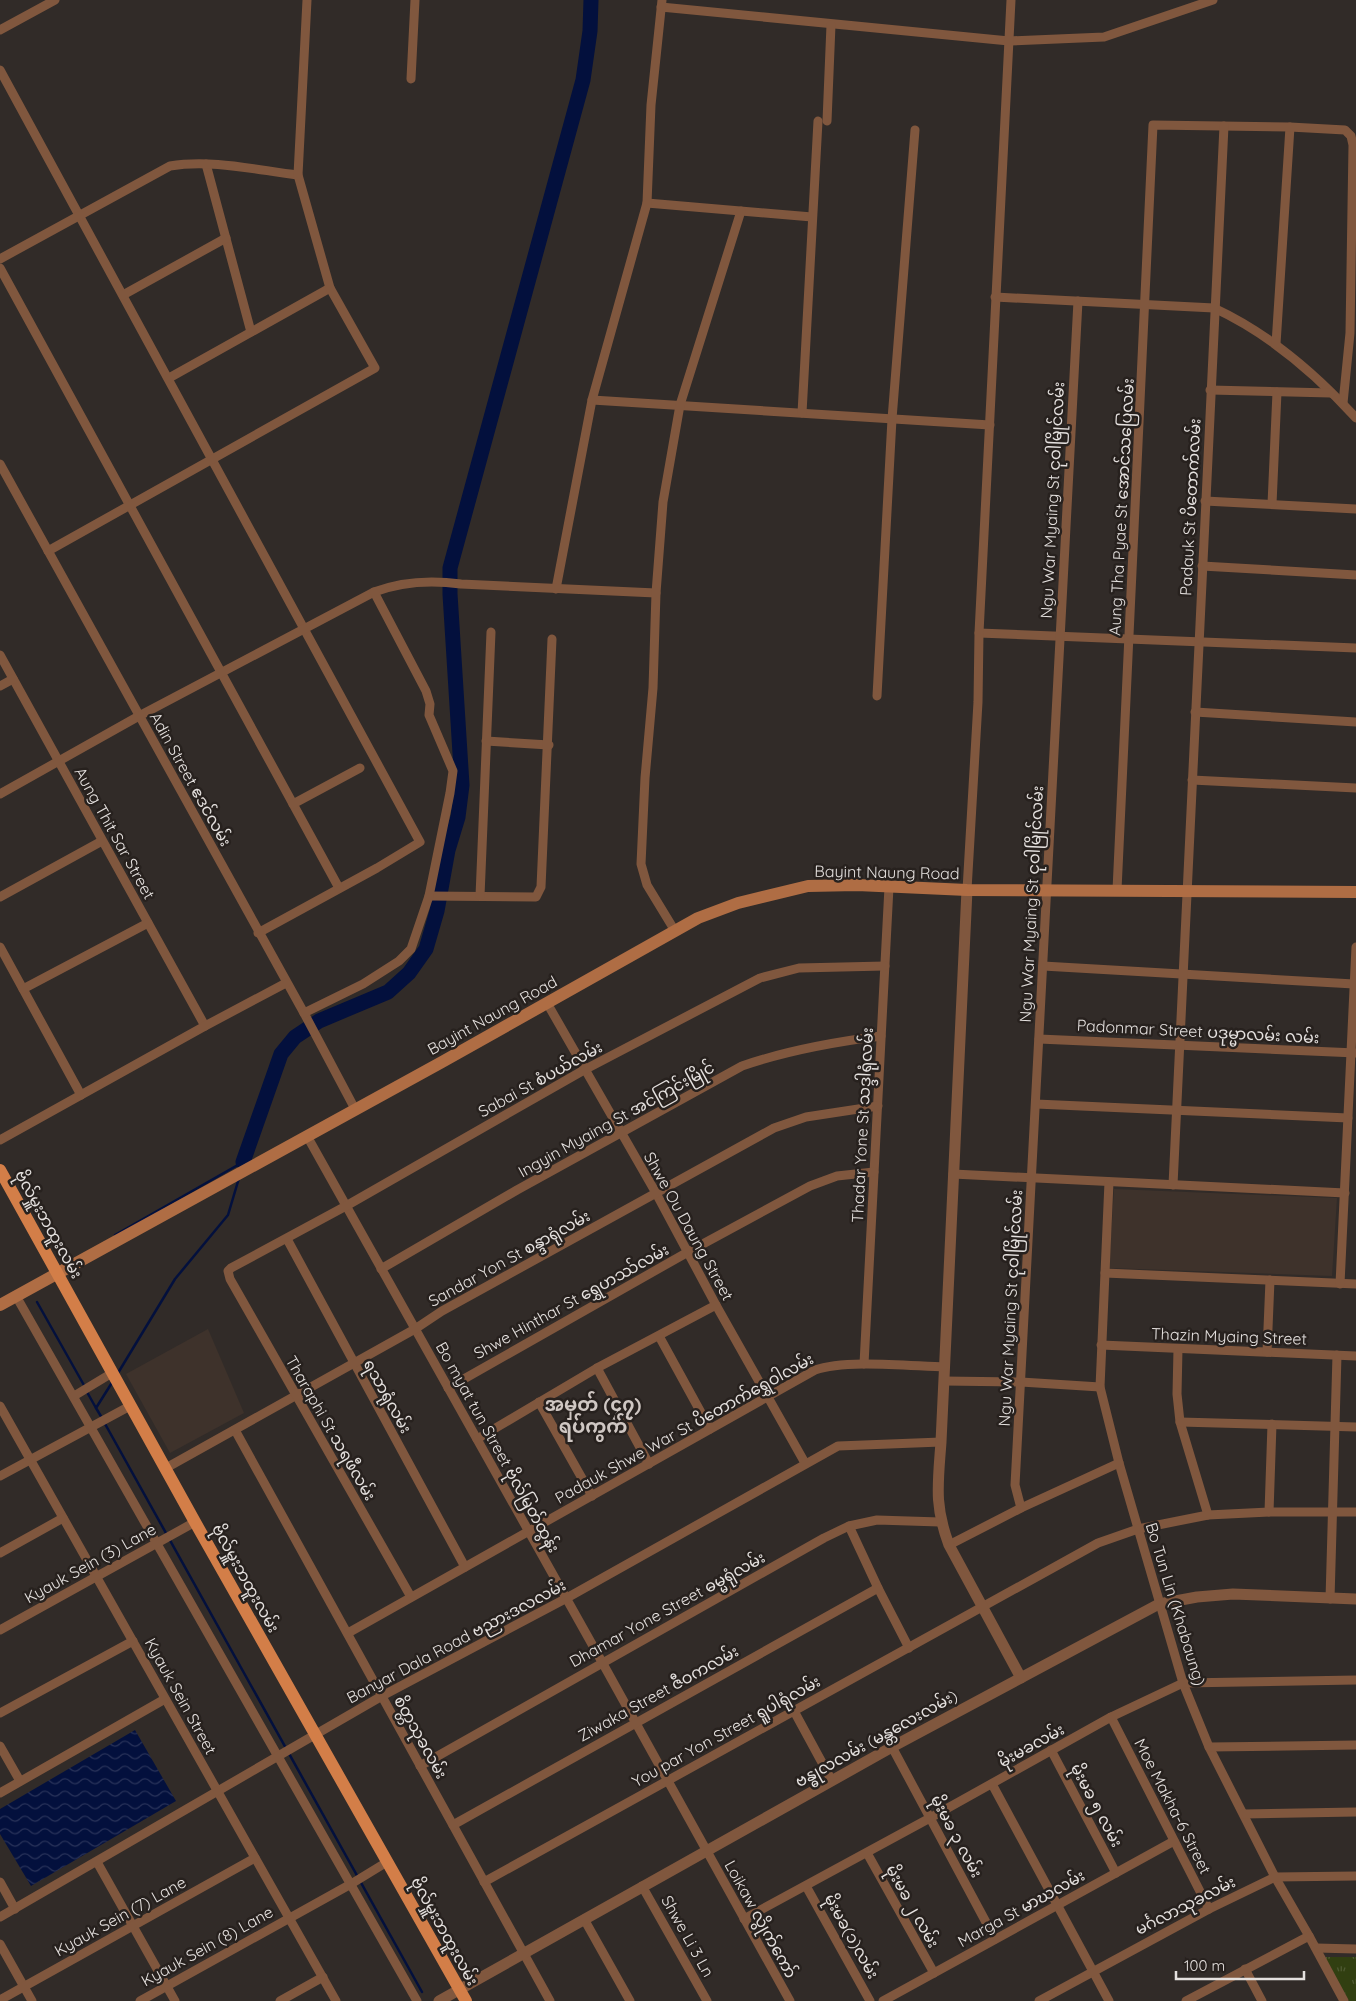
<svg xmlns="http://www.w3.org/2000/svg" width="1356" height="2001" font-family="Quicksand,'Noto Sans Myanmar',sans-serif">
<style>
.built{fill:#3e322b}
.park{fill:url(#park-tufts)}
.water{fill:url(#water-waves)}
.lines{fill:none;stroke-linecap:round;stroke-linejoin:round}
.stream{stroke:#03103d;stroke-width:2.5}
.river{stroke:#03103d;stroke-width:15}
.minor{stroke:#80573e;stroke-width:9}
.tertiary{stroke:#80573e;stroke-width:11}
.secondary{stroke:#af6d44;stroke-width:12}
.primary{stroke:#d37e48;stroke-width:12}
.labels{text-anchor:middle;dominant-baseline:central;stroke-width:5;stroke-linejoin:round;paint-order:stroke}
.street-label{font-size:16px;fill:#e5e1df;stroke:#27211e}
.quarter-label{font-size:19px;font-weight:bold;fill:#cfc7c3;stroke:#27211e}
</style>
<defs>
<pattern id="park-tufts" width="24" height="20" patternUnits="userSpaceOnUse" patternTransform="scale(1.25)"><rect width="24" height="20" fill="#313f11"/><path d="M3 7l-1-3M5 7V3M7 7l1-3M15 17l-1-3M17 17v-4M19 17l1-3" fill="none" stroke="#4f5a33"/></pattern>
<pattern id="water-waves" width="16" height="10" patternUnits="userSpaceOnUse" patternTransform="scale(1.25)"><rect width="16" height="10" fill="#03103d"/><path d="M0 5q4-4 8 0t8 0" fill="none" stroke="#283259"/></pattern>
</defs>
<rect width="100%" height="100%" fill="#312b28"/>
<g class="built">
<polygon points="1114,1189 1337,1198 1332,1276 1109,1268"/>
<polygon points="208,1329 244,1413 170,1453 126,1374"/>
</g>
<polygon class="park" points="1325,1957 1356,1957 1356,2001 1349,2001"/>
<polygon class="water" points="135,1730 176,1801 31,1886 0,1834 0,1809"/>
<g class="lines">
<g class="stream">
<polyline points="115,1235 243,1162"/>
<polyline points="37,1302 85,1387"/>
<polyline points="118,1373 175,1279 228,1215 239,1178"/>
<polyline points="87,1392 96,1408"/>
<polyline points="102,1418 96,1408 113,1381"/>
<polyline points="104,1422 422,1992"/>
</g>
<polyline class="river" points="243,1162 281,1054 295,1037 319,1021 388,992 409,973 426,949 437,911 448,850 458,817 462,785 450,594 450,568 583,80 590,31 591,0"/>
<g class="minor">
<polyline points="661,7 1009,41 1104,37 1213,0"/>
<polyline points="0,30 55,0"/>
<polyline points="0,70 420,842 377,868 258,933"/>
<polyline points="411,79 415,0"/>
<polyline points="827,121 831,25"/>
<polyline points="206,164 251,332"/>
<polyline points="647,203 812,217"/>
<path d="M0,259l170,-93c41,-7 86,4 128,9"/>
<polyline points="0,268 339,888"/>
<polyline points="123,295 226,238"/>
<path d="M995,297l219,11c54,25 102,66 142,110"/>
<polyline points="1276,344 1290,127"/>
<polyline points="169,378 330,288"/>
<polyline points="1210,390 1331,393"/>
<polyline points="592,400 990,425"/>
<polyline points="802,413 818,121"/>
<polyline points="0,464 304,1013 355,1109"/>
<polyline points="1205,501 1356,509"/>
<polyline points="1272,504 1277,392"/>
<polyline points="48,551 375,368 330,288 298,175 307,0"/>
<polyline points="1202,566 1356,575"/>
<polyline points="556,589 592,400 647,203 651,105 662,0"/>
<polyline points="979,633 1356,648"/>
<polyline points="0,655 205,1026"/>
<polyline points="0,686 13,679"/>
<polyline points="877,696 892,419 915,130"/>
<polyline points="1195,712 1356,722"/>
<polyline points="486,741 549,745"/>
<polyline points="1192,780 1356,788"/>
<path d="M0,794l139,-78 235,-124c29,-11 58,-12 87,-8l195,9"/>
<polyline points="293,804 360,768"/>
<polyline points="967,890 978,702 979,633 1011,0"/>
<polyline points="1117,890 1153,125 1290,127 1345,130 1351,136 1353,145 1350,333 1343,403"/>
<polyline points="429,896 536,897 541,887 552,639"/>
<polyline points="480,896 491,632"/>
<polyline points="0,897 102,841"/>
<polyline points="675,931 647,885 641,864 645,778 653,688 656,593 663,502 680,405 741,211"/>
<polyline points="0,947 81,1095"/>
<polyline points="1043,966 1354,984"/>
<polyline points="23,989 148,923"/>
<polyline points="547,1003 656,1193 716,1305 805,1463"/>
<polyline points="304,1013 363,984 399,961 411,949 429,896 450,793 453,771 429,715 430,704 426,691 374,592"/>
<polyline points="1039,1039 1356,1053"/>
<polyline points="1036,1104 1348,1118"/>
<polyline points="307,1136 602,1662 790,2001"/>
<polyline points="0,1140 205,1026 286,983"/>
<polyline points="953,1174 1345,1193"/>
<polyline points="1109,1182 1100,1387 1119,1463 1183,1683 1209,1747 1275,1877 1309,1936 1344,2001"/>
<polyline points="1173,1185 1224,126"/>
<polyline points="287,1239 465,1567"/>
<path d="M381,1269l136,-79 225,-124c46,-16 92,-24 139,-30"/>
<polyline points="1105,1273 1356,1284"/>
<polyline points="1340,1284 1356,947"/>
<polyline points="16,1296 417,2001"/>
<polyline points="659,1336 710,1429"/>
<polyline points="1101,1345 1356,1356"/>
<polyline points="1178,1349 1177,1394 1180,1422 1208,1515"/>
<polyline points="1267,1352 1270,1280"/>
<polyline points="864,1364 889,887"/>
<polyline points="597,1368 649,1464"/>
<polyline points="944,1381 1021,1382 1100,1387"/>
<polyline points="448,1388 688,1252 810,1186 837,1176 874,1172"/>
<polyline points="74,1396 112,1373"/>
<polyline points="539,1402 592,1496"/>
<polyline points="0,1406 336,2001"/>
<polyline points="1180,1422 1356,1427"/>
<polyline points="235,1430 550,2001"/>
<polyline points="477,1439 597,1368 716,1305"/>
<polyline points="166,1468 415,1329 442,1311 774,1128 806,1117 878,1106"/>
<polyline points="0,1476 130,1406"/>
<polyline points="1021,1508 1015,1485 1078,301"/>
<polyline points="1269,1512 1272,1424"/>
<polyline points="849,1526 878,1588 909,1648"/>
<polyline points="949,1545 1021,1508 1119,1463"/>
<polyline points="0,1553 63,1518"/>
<polyline points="411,1597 230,1279 228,1271 231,1268 346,1206 584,1070 760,978 799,968 885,966"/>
<polyline points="1330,1599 1337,1355"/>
<polyline points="0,1630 195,1522"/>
<path d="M348,1633l467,-263c30,-11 95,-4 130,-3"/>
<polyline points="794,1711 832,1781"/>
<polyline points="0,1713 133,1641"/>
<polyline points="1111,1717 1209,1909"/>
<polyline points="0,1746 20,1781"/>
<polyline points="892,1747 995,1939"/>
<polyline points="1209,1747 1356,1745"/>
<polyline points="1051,1750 1116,1873"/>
<polyline points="420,1766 824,1538 849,1526 877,1520 940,1522"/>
<polyline points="992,1784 1109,2001"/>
<polyline points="0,1793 165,1699"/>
<polyline points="1244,1814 1356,1812"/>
<polyline points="453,1825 878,1588"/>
<polyline points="867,1853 934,1973"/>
<polyline points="97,1862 175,2001"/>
<polyline points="0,1882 15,1909"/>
<polyline points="484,1882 1098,1543 1138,1529 1208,1515 1269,1512 1356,1512"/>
<polyline points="642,1886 707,2001"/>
<polyline points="806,1886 870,2001"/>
<polyline points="0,1917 382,1696 565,1599 838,1446 941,1442"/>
<polyline points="584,1919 630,2001"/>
<polyline points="744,1919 930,1818 1111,1717 1183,1683 1356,1680"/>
<polyline points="0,1944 32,2001"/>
<polyline points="1316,1948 1356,1949"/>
<polyline points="1245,1969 1262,2001"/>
<polyline points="0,2000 255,1858"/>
<polyline points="140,2001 351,1884 387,1862"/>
<polyline points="280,2001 323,1977"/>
<polyline points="883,2001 1174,1841"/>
<polyline points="1039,2001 1209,1909 1275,1877 1356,1876"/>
<polyline points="1186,2001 1309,1936"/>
</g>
<g class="tertiary">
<path d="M967,890l-26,552c-3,42 -7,63 8,103l72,133"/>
<polyline points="439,2001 892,1747 1159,1604 1197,1597 1233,1594 1356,1599"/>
</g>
<polyline class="secondary" points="0,1305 442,1062 698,918 738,903 808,886 857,885 967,890 1356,892"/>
<polyline class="primary" points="0,1170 195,1522 466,2001"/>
</g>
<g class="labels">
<g class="street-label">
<text transform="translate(1052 500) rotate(-87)">Ngu War Myaing St ငုဝါမြိုင်လမ်း</text>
<text transform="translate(1121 507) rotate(-87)">Aung Tha Pyae St အောင်သပြေလမ်း</text>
<text transform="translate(1190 507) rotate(-87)">Padauk St ပိတောက်လမ်း</text>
<text transform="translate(191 779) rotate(61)">Adin Street ဧဒင်လမ်း</text>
<text transform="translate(115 833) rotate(61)">Aung Thit Sar Street</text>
<text transform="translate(887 872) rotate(1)">Bayint Naung Road</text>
<text transform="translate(1031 904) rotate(-87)">Ngu War Myaing St ငုဝါမြိုင်လမ်း</text>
<text transform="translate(492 1015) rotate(-29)">Bayint Naung Road</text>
<text transform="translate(1198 1031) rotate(3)">Padonmar Street ပဒုမ္မာလမ်း လမ်း</text>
<text transform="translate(540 1079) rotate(-29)">Sabai St စံပယ်လမ်း</text>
<text transform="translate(616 1119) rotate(-29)">Ingyin Myaing St အင်ကြင်းမြိုင်</text>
<text transform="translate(862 1125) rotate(-87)">Thadar Yone St သဒ္ဒါရုံလမ်း</text>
<text transform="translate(49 1224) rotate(61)">ဗိုလ်မှူးဘထူးလမ်း</text>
<text transform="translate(689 1226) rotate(61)">Shwe Ou Daung Street</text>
<text transform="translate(509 1258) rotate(-29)">Sandar Yon St စန္ဒာရုံလမ်း</text>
<text transform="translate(571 1301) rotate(-29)">Shwe Hinthar St ရွှေဟဿ်လမ်း</text>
<text transform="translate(1010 1308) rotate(-87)">Ngu War Myaing St ငုဝါမြိုင်လမ်း</text>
<text transform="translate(1229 1336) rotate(2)">Thazin Myaing Street</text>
<text transform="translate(388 1396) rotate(61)">ရသာရုံလမ်း</text>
<text transform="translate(331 1428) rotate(60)">Tharaphi St သရဖီလမ်း</text>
<text transform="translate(684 1428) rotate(-29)">Padauk Shwe War St ပိတောက်ရွှေဝါလမ်း</text>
<text transform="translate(498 1447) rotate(61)">Bo myat tun Street ဗိုလ်မြတ်ထွန်း</text>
<text transform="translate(90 1563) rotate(-29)">Kyauk Sein (3) Lane</text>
<text transform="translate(246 1578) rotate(61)">ဗိုလ်မှူးဘထူးလမ်း</text>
<text transform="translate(1176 1604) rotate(73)">Bo Tun Lin (Khabaung)</text>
<text transform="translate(667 1609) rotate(-29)">Dhamar Yone Street ဓမ္မရုံလမ်း</text>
<text transform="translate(456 1641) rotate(-28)">Banyar Dala Road ဗညားဒလလမ်း</text>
<text transform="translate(658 1693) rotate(-29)">Ziwaka Street ဇီဝကလမ်း</text>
<text transform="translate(181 1696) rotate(61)">Kyauk Sein Street</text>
<text transform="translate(726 1731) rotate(-29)">You par Yon Street ရူပါရုံလမ်း</text>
<text transform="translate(421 1737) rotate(61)">စိတ္တသုခလမ်း</text>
<text transform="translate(876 1738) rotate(-29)">ဗန္ဓုလလမ်း (မန္တလေးလမ်း)</text>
<text transform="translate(1031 1745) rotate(-29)">မိုးမခလမ်း</text>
<text transform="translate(1097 1805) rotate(62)">မိုးမခ ၅ လမ်း</text>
<text transform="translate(1173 1806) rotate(63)">Moe Makha-6 Street</text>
<text transform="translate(957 1836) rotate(62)">မိုးမခ ၃ လမ်း</text>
<text transform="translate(1185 1905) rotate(-27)">မင်္ဂလာသုခလမ်း</text>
<text transform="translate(913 1906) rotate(61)">မိုးမခ ၂ လမ်း</text>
<text transform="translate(1021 1908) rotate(-29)">Marga St မာဃလမ်း</text>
<text transform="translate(120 1916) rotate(-29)">Kyauk Sein (7) Lane</text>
<text transform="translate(761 1919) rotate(61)">Loikaw လွိုက်ကော်</text>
<text transform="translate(445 1931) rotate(61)">ဗိုလ်မှူးဘထူးလမ်း</text>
<text transform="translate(688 1936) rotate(61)">Shwe Li 3 Ln</text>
<text transform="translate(852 1936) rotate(61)">မိုးမခ(၁)လမ်း</text>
<text transform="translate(207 1946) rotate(-29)">Kyauk Sein (8) Lane</text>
</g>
<g class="quarter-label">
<text x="593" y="1404">အမှတ် (၄၇)<tspan x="593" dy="22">ရပ်ကွက်</tspan></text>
</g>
</g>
<path d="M1176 1971v8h128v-8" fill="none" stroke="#e5e1df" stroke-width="2.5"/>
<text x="1184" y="1971" font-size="15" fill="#e5e1df" stroke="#27211e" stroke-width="4" paint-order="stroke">100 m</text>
</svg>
